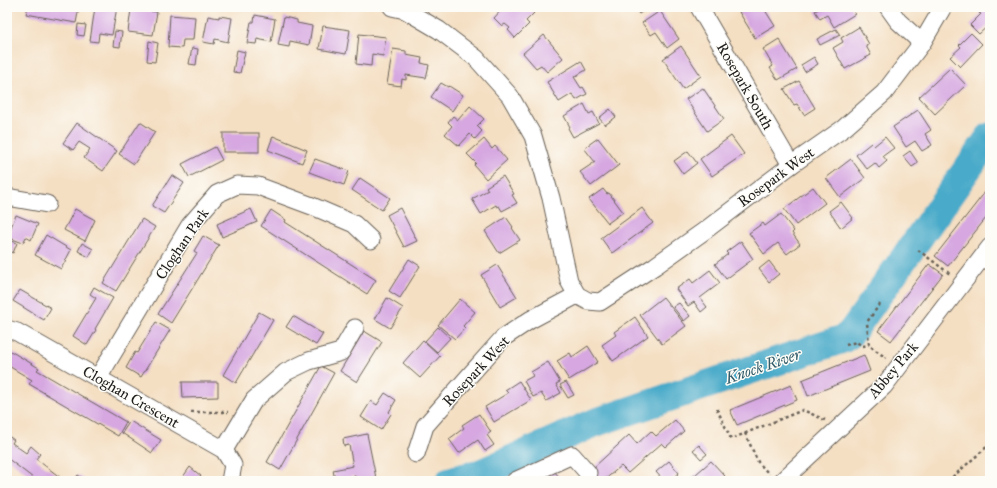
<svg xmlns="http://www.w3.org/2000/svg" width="997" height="488" font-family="'IM FELL Great Primer',serif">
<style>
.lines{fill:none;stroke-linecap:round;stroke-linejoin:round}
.river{stroke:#4aaac9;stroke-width:29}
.building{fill:#d6a7e1}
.minor-casing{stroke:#686056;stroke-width:19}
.path{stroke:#686056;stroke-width:2.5;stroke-dasharray:3 3;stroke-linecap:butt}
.minor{stroke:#fff;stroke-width:17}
.labels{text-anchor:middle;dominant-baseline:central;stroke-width:3;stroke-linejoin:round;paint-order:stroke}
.street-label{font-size:15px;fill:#1c1c1c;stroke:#fdfcf7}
.water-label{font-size:16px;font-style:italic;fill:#315c6a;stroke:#fdfcf7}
</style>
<rect width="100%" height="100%" fill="#fdfcf7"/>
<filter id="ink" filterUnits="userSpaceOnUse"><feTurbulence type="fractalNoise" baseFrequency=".025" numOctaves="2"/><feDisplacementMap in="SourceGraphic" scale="8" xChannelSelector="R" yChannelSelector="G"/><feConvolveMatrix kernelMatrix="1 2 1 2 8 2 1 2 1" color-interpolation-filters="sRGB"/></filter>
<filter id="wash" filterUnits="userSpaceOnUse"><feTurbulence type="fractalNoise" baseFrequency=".012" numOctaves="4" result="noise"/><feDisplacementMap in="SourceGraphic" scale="16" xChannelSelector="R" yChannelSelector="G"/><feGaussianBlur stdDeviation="0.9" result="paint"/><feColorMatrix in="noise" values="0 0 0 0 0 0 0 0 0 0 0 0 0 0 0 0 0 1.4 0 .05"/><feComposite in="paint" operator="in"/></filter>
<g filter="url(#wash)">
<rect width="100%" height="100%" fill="#f4dfc3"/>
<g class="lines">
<polyline class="river" points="450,481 481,473 594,423 691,390 843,339 849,335 854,329 990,137"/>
</g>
<g id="blocks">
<g class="building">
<polygon points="28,7 79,7 76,23 26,14"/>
<polygon points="95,7 117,7 112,35 99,33 98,42 90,41"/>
<polygon points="504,7 527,7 534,13 526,21 529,24 515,38 508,30 510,28 505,24 502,26 494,18"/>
<polygon points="634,7 649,7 639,14"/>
<polygon points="748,7 763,7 775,26 755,38 739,12"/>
<polygon points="822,7 851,7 855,14 834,27 827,15 820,19 815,11"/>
<polygon points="984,7 990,7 990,24 979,34 970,25 981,14 979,13"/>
<polygon points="131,9 157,12 153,35 128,32"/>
<polygon points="660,11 679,39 667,48 656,32 651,35 642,23"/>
<polygon points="170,15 195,17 193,40 183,40 182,48 168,47"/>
<polygon points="255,15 275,19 271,42 257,39 256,44 247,43 251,22 254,22"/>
<polygon points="208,16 219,18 219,16 232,18 228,42 215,39 214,44 203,42"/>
<polygon points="284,17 297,20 297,23 312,26 309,45 290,41 289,47 278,45"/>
<polygon points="78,24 86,25 84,36 77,35"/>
<polygon points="323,26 350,30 346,54 319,49"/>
<polygon points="859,27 869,44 866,46 871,55 845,69 833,48 843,42 841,38"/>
<polygon points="836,29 840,35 820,45 817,39"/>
<polygon points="115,31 122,32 120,47 113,46"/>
<polygon points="971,33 982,44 960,67 950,57 961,47 959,45"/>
<polygon points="359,34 386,37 383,56 372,54 371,66 356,64"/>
<polygon points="544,35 563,58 547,72 541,65 536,68 523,53"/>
<polygon points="779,39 797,69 778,80 770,68 773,66 763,49"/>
<polygon points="149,41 158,43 155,62 147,61"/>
<polygon points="681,46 701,76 683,89 663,59"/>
<polygon points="192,48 198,49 196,65 189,64"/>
<polygon points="393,49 406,51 406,55 422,58 421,63 429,65 426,78 406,75 406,80 402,79 401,86 387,84"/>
<polygon points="237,50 245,52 240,73 233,72"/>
<polygon points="814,57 818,64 805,72 801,65"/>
<polygon points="581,61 586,70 574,77 581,88 583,87 587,94 576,100 572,94 559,102 547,82"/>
<polygon points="950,68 966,85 935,114 919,97"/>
<polygon points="799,81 815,108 804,115 797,104 794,105 784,89"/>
<polygon points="441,83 448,87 449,86 463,95 452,111 431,97"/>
<polygon points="703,88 724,119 707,131 686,99"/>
<polygon points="584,104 589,114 593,112 599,123 573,137 568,128 570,127 564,116"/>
<polygon points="470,106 484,119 477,126 482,131 475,139 470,134 459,146 445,134 452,126 448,122 453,116 458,120"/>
<polygon points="610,109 616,117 605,125 599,118"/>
<polygon points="918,110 931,130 925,134 932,145 922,151 915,141 906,147 893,127"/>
<polygon points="140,122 155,132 134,164 119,154"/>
<polygon points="77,123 117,151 103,171 84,158 90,149 79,142 73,150 63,143"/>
<rect x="223" y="133" width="36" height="19"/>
<polygon points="273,136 307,150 302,163 268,150"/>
<polygon points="731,136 744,154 712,176 700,159"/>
<polygon points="885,137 894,148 883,156 887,161 879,168 875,163 867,169 856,155 871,143 874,146"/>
<polygon points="598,138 619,165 591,186 580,172 595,162 584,148"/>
<polygon points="484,139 492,149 495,146 507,160 486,179 474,165 476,163 467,154"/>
<polygon points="215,147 222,160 189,177 182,164"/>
<polygon points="688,151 697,163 683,174 674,161"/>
<polygon points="910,151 918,163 912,167 903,156"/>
<polygon points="315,159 349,171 344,185 309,172"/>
<polygon points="851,159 865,178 840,197 826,178"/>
<polygon points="172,175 184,183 164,213 152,206"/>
<polygon points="503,176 514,194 512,195 517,203 502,211 499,206 497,207 496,205 481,214 472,199 488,190 486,187"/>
<polygon points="360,178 390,198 382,210 352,190"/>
<polygon points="813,187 825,203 796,225 784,209"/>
<polygon points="989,187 990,188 990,213 948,266 935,256"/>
<polygon points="603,189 607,194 609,193 623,212 608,223 589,199"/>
<polygon points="841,202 853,218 841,228 829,211"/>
<polygon points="400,208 417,241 404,247 387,215"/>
<polygon points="642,208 653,223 612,253 601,238"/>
<polygon points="75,209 95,220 85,241 64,230"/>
<polygon points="251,209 257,222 222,237 217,224"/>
<polygon points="271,210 286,220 285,222 376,280 367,294 261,226"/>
<polygon points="781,214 794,231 792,233 800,244 787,254 778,243 764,254 749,233 763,223 765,226"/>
<polygon points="16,215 38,224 31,240 26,237 23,243 7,237"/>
<polygon points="506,217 513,227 512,228 520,240 499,253 485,231"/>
<polygon points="142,219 155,227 116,291 103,283"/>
<polygon points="46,235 71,250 61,269 35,255"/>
<polygon points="203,236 219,245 171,323 158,314 197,253 194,251"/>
<polygon points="7,239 17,243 13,253 7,250"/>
<polygon points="741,241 753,259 726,279 715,264 728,254 726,252"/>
<polygon points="82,243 93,249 89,257 78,251"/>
<polygon points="409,259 420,266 400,298 389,291"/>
<polygon points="769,261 779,274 769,282 759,269"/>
<polygon points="929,264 943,274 891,341 878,331"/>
<polygon points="497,265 517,297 500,307 481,275"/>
<polygon points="710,270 720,283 700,298 707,307 701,312 694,302 688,306 676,289 690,279 693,283"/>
<polygon points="94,287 113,298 95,329 96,330 87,345 73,336 96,298 90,294"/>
<polygon points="20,290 51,308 44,320 13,301"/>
<polygon points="663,297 686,326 662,344 640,315"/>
<polygon points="387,298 403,308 390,328 375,319"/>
<polygon points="460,299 475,312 463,326 465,328 455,339 438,325"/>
<polygon points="679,303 690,316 684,321 673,307"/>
<polygon points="259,312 273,320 236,383 223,375"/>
<polygon points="293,316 323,334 316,345 286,327"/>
<polygon points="635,317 648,336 613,361 602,345 616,335 614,332"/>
<polygon points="156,322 170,330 141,377 126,368 135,352 137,353"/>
<polygon points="438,327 450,338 437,352 425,341"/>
<polygon points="364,331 382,342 357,382 340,371"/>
<polygon points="423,340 440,356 420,378 403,363"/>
<polygon points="588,346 598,362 569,380 557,361 570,353 572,357"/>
<polygon points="7,349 39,368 37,370 126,422 118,436 29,384 32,380 7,365"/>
<polygon points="864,355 870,371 808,396 802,380"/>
<polygon points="548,362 560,382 556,384 561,393 546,401 541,393 533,397 524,381 533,376 531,372"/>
<polygon points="321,366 334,373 280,470 267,462"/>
<polygon points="519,381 531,400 494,422 485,407 508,393 505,390"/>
<polygon points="182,382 218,382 218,397 183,398"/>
<polygon points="566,382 574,395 568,398 560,385"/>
<polygon points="791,385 797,400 737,425 730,410"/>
<polygon points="385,393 396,400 389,412 391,414 381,430 361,417 371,401 377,405"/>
<polygon points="479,414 491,432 487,435 494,445 485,451 478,440 459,453 449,439 464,428 462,425"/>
<polygon points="675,420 684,431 666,447 662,443 628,473 621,466 603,481 583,481 595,470 593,468 629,435 637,444 651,431 656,436"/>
<polygon points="130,421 161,440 152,453 122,433"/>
<polygon points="367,434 376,478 357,481 355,476 335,480 333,470 353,466 349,445 344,446 343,439"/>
<polygon points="7,435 14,440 12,443 26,453 31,446 40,454 36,459 65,481 37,481 7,458"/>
<polygon points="699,445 707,454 701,459 693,450"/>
<polygon points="669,461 679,473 670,481 664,481 656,472"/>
<polygon points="711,461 725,476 720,481 688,481"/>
<polygon points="190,467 201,476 197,481 180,481"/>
<polygon points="553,470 563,481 541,481"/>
<polygon points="78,475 87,481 73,481"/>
</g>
</g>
</g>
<g filter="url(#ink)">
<use href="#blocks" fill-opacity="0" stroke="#686056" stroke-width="1"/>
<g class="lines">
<defs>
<g id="minor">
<polyline points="392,7 405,10 439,30 476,58 510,96 533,136 551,198 569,281 577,295 588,301 600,302 655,266 707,229 791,165 844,128 884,93 922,43 943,7"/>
<polyline points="699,7 791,165"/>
<polyline points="888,7 898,21 922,43"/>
<polyline points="7,197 47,204"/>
<polyline points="7,329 17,332 224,450 233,465 230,481"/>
<polyline points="98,378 190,225 217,194 237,185 258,186 312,206 354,224 371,240"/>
<polyline points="224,450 254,400 286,372 309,361 341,352 355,328"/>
<polyline points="416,454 425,426 470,375 503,338 530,320 577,295"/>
<polyline points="515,481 572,455 588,473"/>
<polyline points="782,481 884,386 990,247"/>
</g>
</defs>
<use href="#minor" class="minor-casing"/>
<g class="path">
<polyline points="989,153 990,157"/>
<polyline points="918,250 950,274"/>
<polyline points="880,304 867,322 869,345 886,358"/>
<polyline points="846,345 856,342 863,346 869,345"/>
<polyline points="717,409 731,439 803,410 825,420"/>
<polyline points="191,412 228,412"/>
<polyline points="745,433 758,462 769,474"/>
<polyline points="948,481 990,444"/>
</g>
<use href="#minor" class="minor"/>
</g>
</g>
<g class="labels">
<g class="street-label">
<text transform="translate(745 86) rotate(60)">Rosepark South</text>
<text transform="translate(776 177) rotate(-36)">Rosepark West</text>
<text transform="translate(182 244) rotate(-56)">Cloghan Park</text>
<text transform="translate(893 370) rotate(-50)">Abbey Park</text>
<text transform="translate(476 371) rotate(-47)">Rosepark West</text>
<text transform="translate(131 397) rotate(30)">Cloghan Crescent</text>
</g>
<g class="water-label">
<text transform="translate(763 366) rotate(-19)">Knock River</text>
</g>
</g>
<rect width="997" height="488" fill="none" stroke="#fdfcf7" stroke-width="24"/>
</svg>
